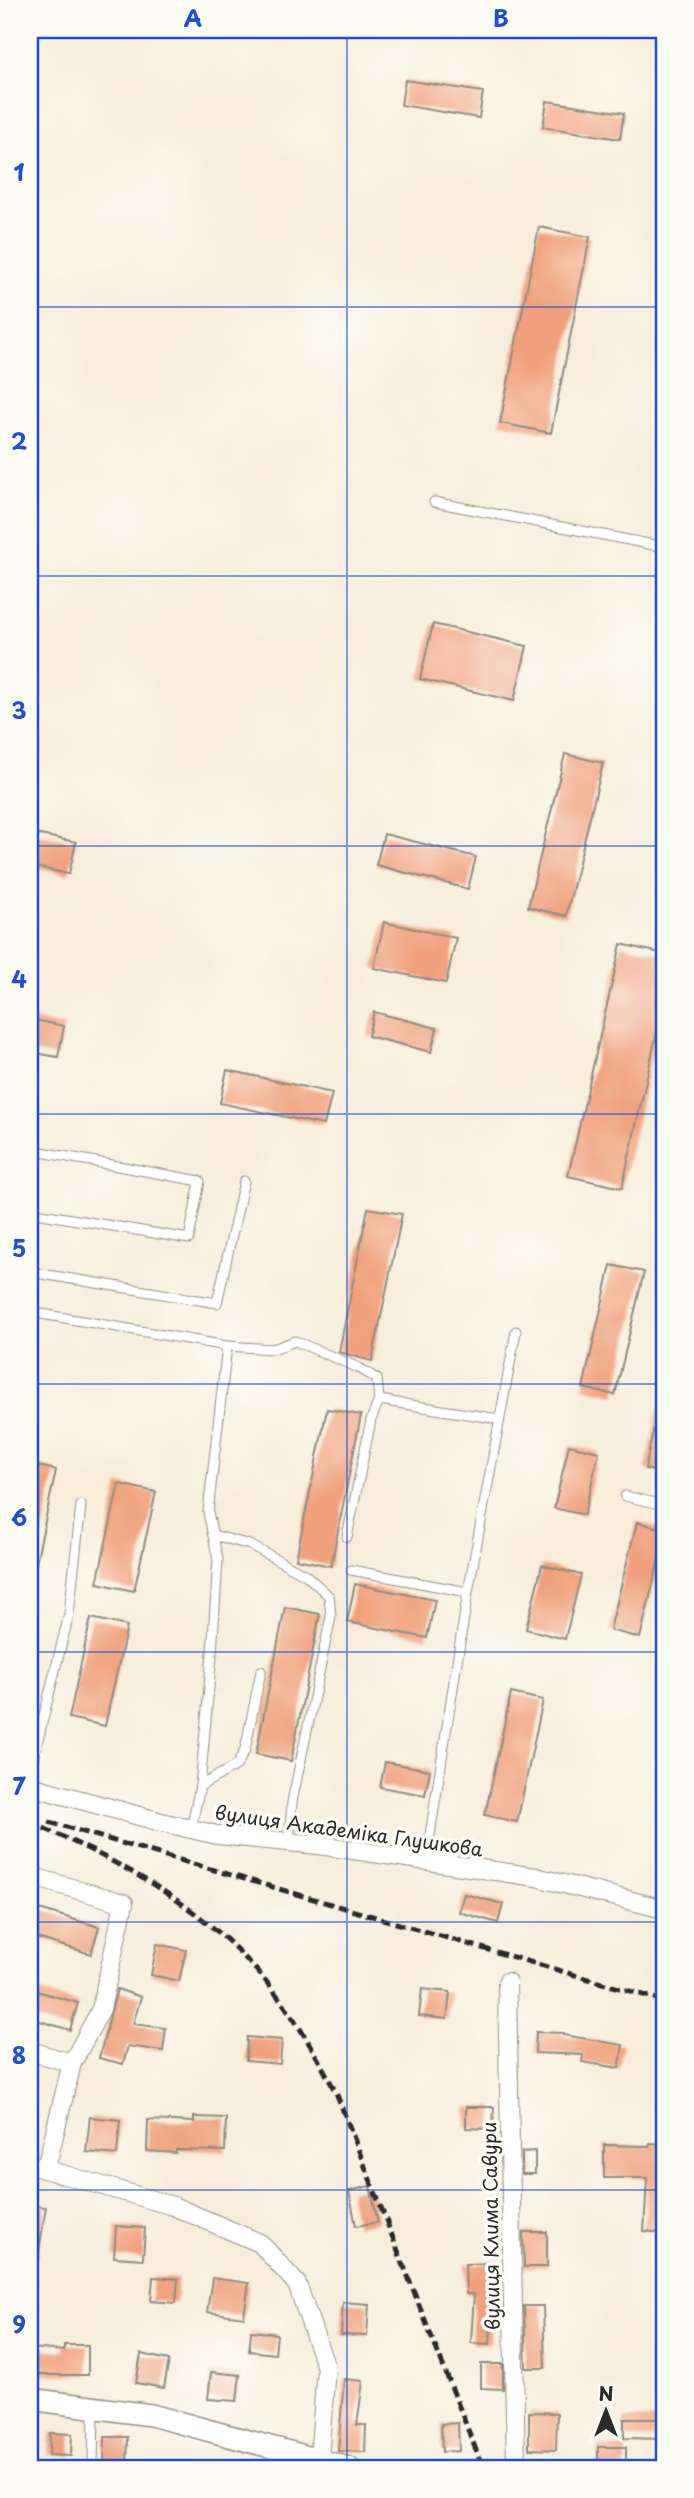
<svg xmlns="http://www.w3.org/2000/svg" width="694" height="2498" font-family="'Playpen Sans',sans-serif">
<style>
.building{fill:#f0a07b}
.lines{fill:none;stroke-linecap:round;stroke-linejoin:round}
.service-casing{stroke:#918c82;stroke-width:11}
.minor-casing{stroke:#918c82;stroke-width:20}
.tertiary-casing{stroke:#918c82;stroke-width:24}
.service{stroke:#fff;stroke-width:9}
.minor{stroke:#fff;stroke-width:18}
.tertiary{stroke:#fff;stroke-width:21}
.rail{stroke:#2b2b2b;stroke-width:5;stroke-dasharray:10 5;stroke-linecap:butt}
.grid{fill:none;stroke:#1d4ed8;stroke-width:2;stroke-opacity:0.55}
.labels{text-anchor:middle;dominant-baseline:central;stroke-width:7;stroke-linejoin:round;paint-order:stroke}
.street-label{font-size:19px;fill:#2b2b2b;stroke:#fdfcf7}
.neatline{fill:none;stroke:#1d4ed8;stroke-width:2.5}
.grid-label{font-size:23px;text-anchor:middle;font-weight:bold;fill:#1d4ed8}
</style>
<rect width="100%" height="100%" fill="#fdfcf7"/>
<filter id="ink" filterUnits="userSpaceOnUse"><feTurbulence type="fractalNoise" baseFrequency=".0143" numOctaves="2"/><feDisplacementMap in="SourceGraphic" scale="14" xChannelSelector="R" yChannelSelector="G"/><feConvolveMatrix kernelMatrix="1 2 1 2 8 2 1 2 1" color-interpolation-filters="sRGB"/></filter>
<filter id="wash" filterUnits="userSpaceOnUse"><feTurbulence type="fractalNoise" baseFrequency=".00686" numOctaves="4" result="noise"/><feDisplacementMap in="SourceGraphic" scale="28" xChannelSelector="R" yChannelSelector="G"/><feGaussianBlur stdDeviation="1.57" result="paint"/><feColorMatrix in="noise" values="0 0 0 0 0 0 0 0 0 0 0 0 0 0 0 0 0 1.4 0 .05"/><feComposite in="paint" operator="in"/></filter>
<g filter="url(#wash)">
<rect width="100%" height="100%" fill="#f7edda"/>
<g id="blocks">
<g class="building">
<polygon points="405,80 483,92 479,118 401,105"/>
<polygon points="547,101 624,113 620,139 543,127"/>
<polygon points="539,227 590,237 551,433 500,423"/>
<polygon points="433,624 527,646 514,701 420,679"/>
<polygon points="565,754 603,763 566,916 528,907"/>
<polygon points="30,833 76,842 69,874 30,866"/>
<polygon points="384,834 476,857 468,889 376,865"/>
<polygon points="384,922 456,938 446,983 374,968"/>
<polygon points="621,944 664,954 664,1001 622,1188 568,1176"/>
<polygon points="374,1012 437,1028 431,1052 368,1036"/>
<polygon points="30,1019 64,1026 58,1057 30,1052"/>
<polygon points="227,1070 332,1093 324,1125 220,1103"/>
<polygon points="368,1208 402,1214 372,1361 339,1352"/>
<polygon points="611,1265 644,1272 615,1395 583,1388"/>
<polygon points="658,1408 664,1409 664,1473 645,1469"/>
<polygon points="327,1409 361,1415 331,1566 296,1559"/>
<polygon points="569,1445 599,1452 584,1515 554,1508"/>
<polygon points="30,1464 56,1470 36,1563 30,1563"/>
<polygon points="119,1484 156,1492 134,1591 97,1583"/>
<polygon points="637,1522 664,1529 664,1539 640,1638 610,1630"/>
<polygon points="542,1565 581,1575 565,1639 526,1629"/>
<polygon points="355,1584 435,1600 427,1638 347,1622"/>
<polygon points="285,1607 320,1614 291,1761 256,1754"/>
<polygon points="91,1618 127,1626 105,1726 69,1718"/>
<polygon points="511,1693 543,1700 517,1822 485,1815"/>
<polygon points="385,1762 430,1770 425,1795 380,1787"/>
<polygon points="464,1894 503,1904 498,1923 459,1912"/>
<polygon points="36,1908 99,1927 91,1954 30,1936"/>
<polygon points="157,1944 186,1950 179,1981 151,1975"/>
<polygon points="30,1989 78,2003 70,2030 30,2018"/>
<polygon points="117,1989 141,1997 133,2024 166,2028 163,2051 128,2046 123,2064 99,2058"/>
<polygon points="422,1989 450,1992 447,2019 419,2016"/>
<polygon points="536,2032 563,2033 563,2035 623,2045 619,2068 582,2062 583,2055 535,2053"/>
<polygon points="247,2037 282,2040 280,2064 246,2061"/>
<polygon points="466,2107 494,2107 493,2129 466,2128"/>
<polygon points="90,2117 120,2120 117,2155 86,2152"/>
<polygon points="194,2117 226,2118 225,2151 176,2150 176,2153 147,2151 148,2120 194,2122"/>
<polygon points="650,2143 664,2144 664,2233 644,2231 647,2178 604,2178 604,2145 649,2146"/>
<polygon points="535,2151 535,2174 522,2174 522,2152"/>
<polygon points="370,2186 378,2222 356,2226 349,2191"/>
<polygon points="30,2205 46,2207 38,2257 30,2256"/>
<polygon points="116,2226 145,2228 143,2259 114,2257"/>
<polygon points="523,2232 547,2232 547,2267 524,2267"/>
<polygon points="494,2263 490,2344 471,2343 474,2294 466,2294 465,2264"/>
<polygon points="153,2277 178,2279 176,2303 151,2301"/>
<polygon points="212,2278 249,2283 244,2317 207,2312"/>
<polygon points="343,2302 369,2304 367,2336 341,2335"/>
<polygon points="524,2306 543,2306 545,2368 526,2368"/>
<polygon points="251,2331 277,2334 275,2354 249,2351"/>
<polygon points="64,2345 88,2345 88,2375 30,2375 30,2348 64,2351"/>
<polygon points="141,2354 169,2360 164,2388 136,2383"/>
<polygon points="481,2364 503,2364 503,2389 481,2388"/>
<polygon points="211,2372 240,2375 237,2401 208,2399"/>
<polygon points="344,2379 363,2381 357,2425 366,2425 365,2452 338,2451"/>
<polygon points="529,2412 557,2413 556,2450 529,2449"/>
<polygon points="624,2419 664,2419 664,2439 624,2438"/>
<polygon points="458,2423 459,2451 442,2452 441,2424"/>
<polygon points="50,2433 72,2434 71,2456 49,2455"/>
<polygon points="105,2437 128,2437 127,2462 104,2461"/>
<rect x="598" y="2447" width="28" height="21"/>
</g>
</g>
</g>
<g filter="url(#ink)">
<use href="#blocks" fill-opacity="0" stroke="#918c82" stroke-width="2"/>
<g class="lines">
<defs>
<g id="service">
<polyline points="434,502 664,547"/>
<polyline points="30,1150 200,1181 189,1239 30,1212"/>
<polyline points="30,1272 217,1303 244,1181"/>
<polyline points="30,1312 227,1346 273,1349 295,1341 359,1368 377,1379 379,1400"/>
<polyline points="625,1496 664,1505"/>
<polyline points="213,1535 250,1545 306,1575 329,1596 331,1616 292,1802 289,1842"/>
<polyline points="347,1537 371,1420 379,1400 499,1419"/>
<polyline points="351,1570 468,1592"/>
<polyline points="30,1772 69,1614 81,1505"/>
<polyline points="200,1786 237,1765 245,1750 261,1671"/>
<polyline points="191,1829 200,1786 212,1654 218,1560 208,1512 227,1346"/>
<polyline points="426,1860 468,1592 516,1331"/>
<polyline points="93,2468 94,2409"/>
</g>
<g id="minor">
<polyline points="30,1786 161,1822 217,1835 319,1845 536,1877 664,1909"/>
<polyline points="30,1876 124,1903 101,2009 72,2063"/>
<polyline points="507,1982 516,2468"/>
<polyline points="30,2051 72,2063 46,2168"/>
<polyline points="30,2165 173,2206 260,2243 297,2284 326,2368 319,2460"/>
</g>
<polyline id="tertiary" points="30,2399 151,2415 349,2468"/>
</defs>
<use href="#service" class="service-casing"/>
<use href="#minor" class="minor-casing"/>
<use href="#tertiary" class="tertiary-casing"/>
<use href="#service" class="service"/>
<use href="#minor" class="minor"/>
<use href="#tertiary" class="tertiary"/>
<g class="rail">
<path d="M30,1822c77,34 157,74 215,136 39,40 67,87 92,137l146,373"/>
<polyline points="49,1822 664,2001"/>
</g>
</g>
</g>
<path class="grid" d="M347,30v2438M30,307h634M30,576h634M30,846h634M30,1114h634M30,1384h634M30,1652h634M30,1922h634M30,2190h634"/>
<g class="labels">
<g class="street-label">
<text transform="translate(349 1830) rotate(8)">вулиця Академіка Глушкова</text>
<text transform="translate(490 2226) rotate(-91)">вулиця Клима Савури</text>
</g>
</g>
<rect width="694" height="2498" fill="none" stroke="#fdfcf7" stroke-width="77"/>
<g transform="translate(606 2411)" stroke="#fdfcf7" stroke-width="5" paint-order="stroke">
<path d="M0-5L12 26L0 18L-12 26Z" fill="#2b2b2b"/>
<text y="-10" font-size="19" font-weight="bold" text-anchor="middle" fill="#2b2b2b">N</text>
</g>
<rect x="38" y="38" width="618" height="2422" class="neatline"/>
<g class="grid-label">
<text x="193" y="27">A</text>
<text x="501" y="27">B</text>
<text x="19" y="181">1</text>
<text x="19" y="450">2</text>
<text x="19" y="719">3</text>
<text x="19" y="988">4</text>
<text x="19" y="1257">5</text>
<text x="19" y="1526">6</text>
<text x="19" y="1795">7</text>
<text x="19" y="2064">8</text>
<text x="19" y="2333">9</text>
</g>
</svg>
